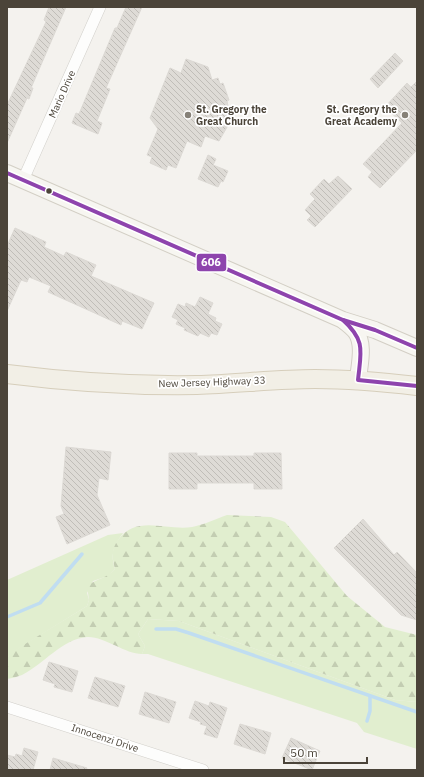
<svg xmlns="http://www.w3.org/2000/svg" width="424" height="777" font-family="'IBM Plex Sans',sans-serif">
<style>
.grass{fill:#e1eecf}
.forest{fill:url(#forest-firs)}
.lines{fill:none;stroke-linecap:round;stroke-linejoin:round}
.stream{stroke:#c0ddf1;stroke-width:3.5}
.building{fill:url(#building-back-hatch);stroke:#dcd9d4}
.street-casing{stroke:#d2d0cb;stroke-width:12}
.secondary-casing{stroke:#d3cfc5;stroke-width:18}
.primary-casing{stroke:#d6cebb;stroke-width:20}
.street{stroke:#fdfdfc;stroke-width:11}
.secondary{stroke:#f7f6f1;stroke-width:16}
.primary{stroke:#f2efe6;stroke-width:18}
.bus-1-casing{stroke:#fff;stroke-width:7}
.bus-1{stroke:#8e44ad;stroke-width:4}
.poi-dot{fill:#868178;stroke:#fff;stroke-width:1.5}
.bus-dot{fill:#4b4439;stroke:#fff;stroke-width:1.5}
.labels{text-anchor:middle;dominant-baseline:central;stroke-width:3.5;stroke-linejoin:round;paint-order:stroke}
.street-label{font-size:10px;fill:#4b4439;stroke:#fff}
.poi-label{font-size:10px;font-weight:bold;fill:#4b4439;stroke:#fff;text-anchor:start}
.line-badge{stroke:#fff;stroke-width:1.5}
.badge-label{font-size:11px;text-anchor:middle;font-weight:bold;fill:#fff}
</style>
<defs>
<pattern id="forest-firs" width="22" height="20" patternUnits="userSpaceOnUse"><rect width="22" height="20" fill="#e1eecf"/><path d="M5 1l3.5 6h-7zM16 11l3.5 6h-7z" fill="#c3cdb2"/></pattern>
<pattern id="building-back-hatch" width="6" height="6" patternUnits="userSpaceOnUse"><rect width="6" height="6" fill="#dedbd6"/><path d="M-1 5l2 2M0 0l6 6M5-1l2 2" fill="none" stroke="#c0bdb8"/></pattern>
</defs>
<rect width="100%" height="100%" fill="#f4f2ee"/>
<g class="grass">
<path d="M123,533c-9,13 -13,20 -8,36l-7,7 -15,5 -6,12 2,7 -2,6 -74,46 -6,6v-78l101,-45z"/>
<polygon points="148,619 179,621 395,700 417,702 417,749 364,732 357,723 148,654 142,654 145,646 138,634"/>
</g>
<path class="forest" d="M227,515l44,2 14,5 62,74 38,31 32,8v67l-22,-2 -216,-79 -31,-2 -10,15 7,12 -3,8c-17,0 -38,-18 -55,-17 -25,2 -43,27 -65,38 -5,2 -10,3 -15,4v-21l5,-6 75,-46 2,-6 -2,-14c10,-8 19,-7 28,-17 -3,-12 -4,-19 3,-29 18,-26 48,-9 74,-13 11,-2 24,-8 35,-12z"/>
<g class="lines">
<g class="stream">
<polyline points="7,617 40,603 82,554"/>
<polyline points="156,629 176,629 189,633 417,712"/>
<polyline points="367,721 370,711 370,696"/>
</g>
</g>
<g class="building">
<polygon points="49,7 66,7 31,88 33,88 29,99 27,98 7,143 7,105 46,22 44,20"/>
<polygon points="126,7 142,7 106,88 110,89 97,121 102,123 98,134 72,123 76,113 79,114 115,28 117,28"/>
<polygon points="395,53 403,61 378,88 370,79"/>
<polygon points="186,59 208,67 212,80 218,78 220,84 223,83 229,100 227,101 228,106 223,108 230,122 219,141 205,136 201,147 187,141 176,168 168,165 166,170 150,163 152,157 147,155 158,129 150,118 170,68 181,73"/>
<polygon points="417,81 417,150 380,188 368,177 372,172 363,164 402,123 385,107 407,83 411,87"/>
<polygon points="208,155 216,159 213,165 228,171 223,182 221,181 218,187 198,179"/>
<polygon points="338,176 352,189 315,227 307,220 311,216 305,210 315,199 310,194 324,179 329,184"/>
<polygon points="15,228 46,242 44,247 64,256 66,252 96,265 91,276 154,303 142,329 122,321 121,325 88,310 48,292 51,286 29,277 27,282 21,280 7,311 7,246"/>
<polygon points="200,297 213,303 208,314 216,318 215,321 222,324 217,335 211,333 209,337 200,333 198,336 184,330 185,328 176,324 178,320 172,317 178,304 185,307 186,303 195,307"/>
<polygon points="66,447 111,452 108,480 99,478 97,495 110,525 67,544 56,517 64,514 61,506"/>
<polygon points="169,453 197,453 197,456 254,456 254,453 281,453 282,489 254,489 254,483 197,483 197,489 169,489"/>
<polygon points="363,519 394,555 397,552 417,573 417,620 401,615 334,548"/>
<polygon points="49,662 78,671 72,692 54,687 55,684 43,680"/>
<polygon points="95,677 125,686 118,707 88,698"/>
<polygon points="145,692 176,702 169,723 139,714"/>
<polygon points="195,701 209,706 210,702 227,708 217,738 204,734 207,726 200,724 201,722 189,718"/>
<polygon points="240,724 271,733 265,754 234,744"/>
<polygon points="291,738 320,751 312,770 282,758"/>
<polygon points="24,748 38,752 33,770 7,770 7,755 15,757 16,754 22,756"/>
<polygon points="53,758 87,768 86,770 50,770"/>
</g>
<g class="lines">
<defs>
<g id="street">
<polyline points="23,180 100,7"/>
<polyline points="7,707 203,770"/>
</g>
<g id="secondary">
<polyline points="7,173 343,320 375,330 417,348"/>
<path d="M344,321c4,3 9,7 12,11 9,13 3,34 2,48"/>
</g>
<path id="primary" d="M7,374c63,8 126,12 190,11 39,-1 78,-6 118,-6 34,0 68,3 102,7"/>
</defs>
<use href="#street" class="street-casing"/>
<use href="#secondary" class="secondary-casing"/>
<use href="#primary" class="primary-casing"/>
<use href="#street" class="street"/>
<use href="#secondary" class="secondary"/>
<use href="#primary" class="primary"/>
<defs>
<g id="bus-1">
<polyline points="7,173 343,320 375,330 417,348"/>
<path d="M343,320c23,21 18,31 15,60l59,6"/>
</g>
</defs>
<use href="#bus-1" class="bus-1-casing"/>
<use href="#bus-1" class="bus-1"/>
</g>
<g class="poi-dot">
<circle cx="188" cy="115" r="4"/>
<circle cx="405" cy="115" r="4"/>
</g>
<circle class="bus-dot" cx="49" cy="191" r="3.5"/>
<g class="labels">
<g class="street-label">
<text transform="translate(62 94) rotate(-66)">Mario Drive</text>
<text transform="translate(212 382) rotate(-2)">New Jersey Highway 33</text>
<text transform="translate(105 738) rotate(18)">Innocenzi Drive</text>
</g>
<g class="poi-label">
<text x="196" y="109">St. Gregory the<tspan x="196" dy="12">Great Church</tspan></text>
<text x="397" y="109" text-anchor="end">St. Gregory the<tspan x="397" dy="12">Great Academy</tspan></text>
</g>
</g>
<rect class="line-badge" x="196" y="253" width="31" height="19" rx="4" fill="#8e44ad"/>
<g class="badge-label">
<text x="211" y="266">606</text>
</g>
<rect width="424" height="777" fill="none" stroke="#4b4439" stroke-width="16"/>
<path d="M284 757v6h83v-6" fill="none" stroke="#4b4439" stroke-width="2"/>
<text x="290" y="757" font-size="12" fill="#4b4439" stroke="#ffffff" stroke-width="3" paint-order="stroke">50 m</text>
</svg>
